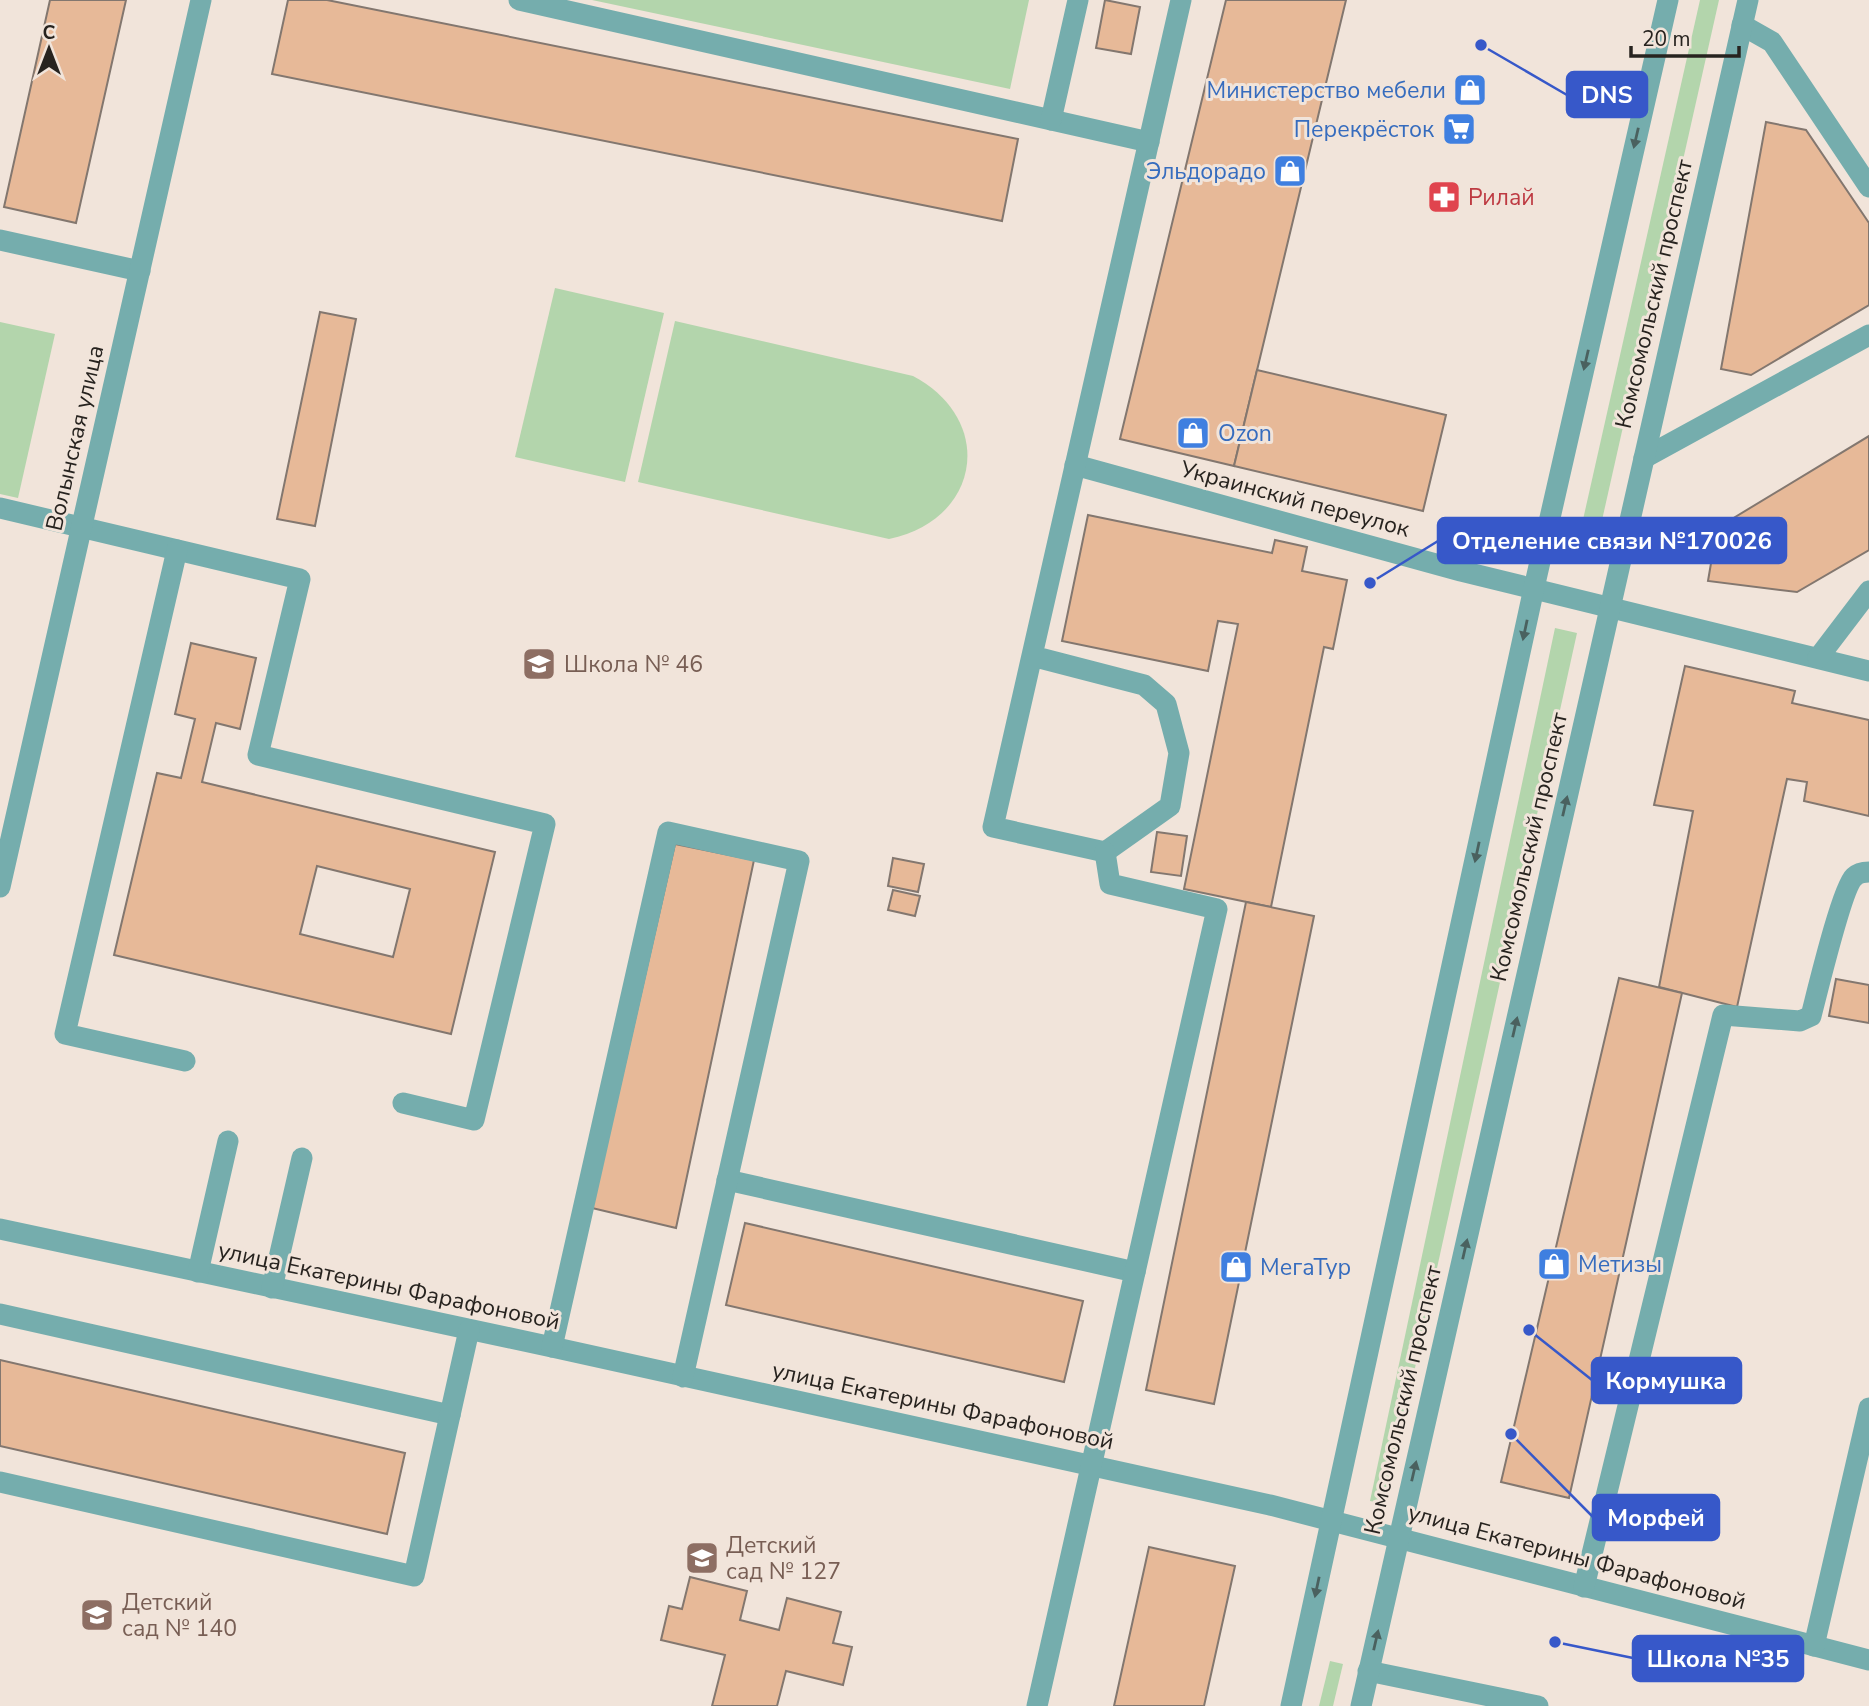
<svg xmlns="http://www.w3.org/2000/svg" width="1869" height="1706" font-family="'Nunito Sans',sans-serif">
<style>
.green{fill:#b3d5ac}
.building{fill:#e7b998;stroke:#83776f;stroke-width:2;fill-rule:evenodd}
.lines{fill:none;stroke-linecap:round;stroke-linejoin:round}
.minor{stroke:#75adad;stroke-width:21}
.oneway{fill:#4a615f}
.labels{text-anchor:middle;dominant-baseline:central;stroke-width:6;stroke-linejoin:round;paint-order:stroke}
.shop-label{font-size:23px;fill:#366cbe;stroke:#f1e4da;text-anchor:end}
.health-label{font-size:23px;fill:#be3a42;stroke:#f1e4da;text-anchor:start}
.street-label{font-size:23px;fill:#27231f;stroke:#f1e4da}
.education-label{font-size:23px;fill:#785e54;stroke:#f1e4da;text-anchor:start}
.leader{fill:none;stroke:#3758c9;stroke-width:2.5}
.callout-dot{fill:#3758c9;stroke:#f1e4da;stroke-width:2.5}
.callout{fill:#3758c9;stroke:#3758c9;stroke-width:2.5}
.callout-label{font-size:24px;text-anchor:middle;font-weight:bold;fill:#fff}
</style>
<rect width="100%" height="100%" fill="#f1e4da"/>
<g class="green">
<polygon points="592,0 1029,0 1010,89"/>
<polygon points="1700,0 1719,0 1598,538 1580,533"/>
<polygon points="555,288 664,313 625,482 515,457"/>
<path d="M675,321l238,55c83,44 68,144 -24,163l-251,-57z"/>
<polygon points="0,322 55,334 18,498 0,494"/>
<polygon points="1555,628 1577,633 1385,1504 1370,1501"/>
<polygon points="1330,1661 1343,1664 1333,1706 1319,1706"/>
</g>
<g class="building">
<polygon points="50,0 126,0 76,223 4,207"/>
<polygon points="288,0 327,0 1018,139 1002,221 272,74"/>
<polygon points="1105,0 1140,7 1131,54 1096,48"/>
<polygon points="1226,0 1346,0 1234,466 1120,439"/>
<polygon points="1766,122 1806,130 1869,223 1869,305 1751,375 1721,369"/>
<polygon points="320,312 356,319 315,526 277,519"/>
<polygon points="1257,370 1446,415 1423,511 1234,466"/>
<polygon points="1869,436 1869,550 1797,592 1708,581 1717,528"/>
<polygon points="1088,515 1272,553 1275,540 1307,547 1302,571 1347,580 1333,649 1324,647 1271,907 1184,889 1238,624 1218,621 1208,671 1062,641"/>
<path d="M191,643l65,15 -16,71 -24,-6 -14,59 293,70 -44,182 -337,-79 43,-182 24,5 14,-59 -20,-5zM317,866l93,23 -17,68 -93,-23z"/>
<polygon points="1685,666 1795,691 1792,703 1869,720 1869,816 1804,801 1807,782 1787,779 1737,1007 1659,987 1693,811 1654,805"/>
<polygon points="1157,832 1187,836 1181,876 1151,872"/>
<polygon points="675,844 754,860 676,1228 592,1208"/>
<polygon points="893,858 924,864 918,892 888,886"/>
<polygon points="893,890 920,896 915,916 888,910"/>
<polygon points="1246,902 1314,916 1214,1404 1146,1390"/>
<polygon points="1619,978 1682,993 1569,1498 1501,1482"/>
<polygon points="1836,979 1869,985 1869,1023 1829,1016"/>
<polygon points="745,1223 1083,1301 1064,1382 726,1305"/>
<polygon points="0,1360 405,1453 387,1534 0,1446"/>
<polygon points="1149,1547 1235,1566 1204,1706 1114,1706"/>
<polygon points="690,1577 747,1591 740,1620 779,1630 787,1598 841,1612 833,1643 852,1647 843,1685 786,1671 777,1706 712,1706 725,1655 661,1640 669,1606 682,1609"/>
</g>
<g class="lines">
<g class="minor">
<polyline points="519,0 1149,142"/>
<polyline points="1742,25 1772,42 1869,187"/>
<polyline points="1051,120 1078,0"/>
<polyline points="0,240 140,271"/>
<polyline points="1644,458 1869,335"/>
<polyline points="1075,465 1461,571 1869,671"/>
<polyline points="0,508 300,579 258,755 545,824 474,1120 403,1103"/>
<polyline points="177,550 65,1034 185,1061"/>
<polyline points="1032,656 1144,685 1166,704 1179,753 1170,806 1105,852 993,827 1181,0"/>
<polyline points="1818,658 1869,591"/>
<polyline points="0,887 201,0"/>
<polyline points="727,1180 1135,1272"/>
<polyline points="0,1229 552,1347 1270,1505 1869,1660"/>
<polyline points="198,1272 228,1141"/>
<polyline points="272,1288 302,1158"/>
<polyline points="0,1314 450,1415"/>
<polyline points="552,1347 668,832 799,861 683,1377"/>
<polyline points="0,1482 414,1576 469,1330"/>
<path d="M1584,1587l139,-572 77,6 11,-5c6,-23 31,-128 43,-139 4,-4 9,-5 15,-5"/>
<polyline points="1814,1646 1869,1408"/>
<polyline points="1368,1671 1538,1706"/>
<polyline points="1037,1706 1217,909 1110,884 1105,852"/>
<polyline points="1291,1706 1534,588 1668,0"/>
<polyline points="1361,1706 1748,0"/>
</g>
</g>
<defs><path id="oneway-solid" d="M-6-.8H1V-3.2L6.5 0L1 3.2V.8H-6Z" transform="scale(1.75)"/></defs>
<g class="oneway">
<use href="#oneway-solid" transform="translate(1636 138) rotate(103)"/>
<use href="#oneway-solid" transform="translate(1586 360) rotate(103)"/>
<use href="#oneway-solid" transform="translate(1525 630) rotate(102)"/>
<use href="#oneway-solid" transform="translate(1565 806) rotate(-77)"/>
<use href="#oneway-solid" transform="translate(1477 852) rotate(102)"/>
<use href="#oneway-solid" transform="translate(1515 1027) rotate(-77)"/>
<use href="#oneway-solid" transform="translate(1465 1249) rotate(-77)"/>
<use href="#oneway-solid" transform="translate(1414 1471) rotate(-77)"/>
<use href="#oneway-solid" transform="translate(1317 1587) rotate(102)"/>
<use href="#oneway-solid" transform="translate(1376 1640) rotate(-77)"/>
</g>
<defs>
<symbol id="shop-square" viewBox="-11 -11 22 22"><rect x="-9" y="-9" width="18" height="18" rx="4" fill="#3f7fe0" stroke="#f1e4da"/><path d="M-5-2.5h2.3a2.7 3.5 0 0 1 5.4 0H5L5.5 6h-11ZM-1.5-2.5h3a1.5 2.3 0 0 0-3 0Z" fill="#fff"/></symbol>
<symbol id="supermarket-square" viewBox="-11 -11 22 22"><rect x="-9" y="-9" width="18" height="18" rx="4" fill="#3f7fe0" stroke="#f1e4da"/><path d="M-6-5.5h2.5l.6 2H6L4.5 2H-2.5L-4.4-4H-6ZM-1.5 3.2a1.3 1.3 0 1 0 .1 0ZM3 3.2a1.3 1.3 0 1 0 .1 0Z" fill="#fff"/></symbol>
<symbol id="pharmacy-square" viewBox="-11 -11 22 22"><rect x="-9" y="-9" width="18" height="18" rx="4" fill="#e0444e" stroke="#f1e4da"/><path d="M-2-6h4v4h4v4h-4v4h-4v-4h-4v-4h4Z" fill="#fff"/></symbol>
<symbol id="school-square" viewBox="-11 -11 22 22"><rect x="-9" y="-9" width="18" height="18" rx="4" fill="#8d6e63" stroke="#f1e4da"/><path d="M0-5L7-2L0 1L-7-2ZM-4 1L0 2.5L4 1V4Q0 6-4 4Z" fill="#fff"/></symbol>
</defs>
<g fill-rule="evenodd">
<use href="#shop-square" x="1451" y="71" width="38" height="38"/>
<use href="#supermarket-square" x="1440" y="110" width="38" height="38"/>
<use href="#shop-square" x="1271" y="152" width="38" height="38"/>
<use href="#pharmacy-square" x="1425" y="178" width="38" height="38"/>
<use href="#shop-square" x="1174" y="414" width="38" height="38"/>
<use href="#school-square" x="520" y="645" width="38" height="38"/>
<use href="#shop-square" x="1535" y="1245" width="38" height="38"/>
<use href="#shop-square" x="1217" y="1248" width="38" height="38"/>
<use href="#school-square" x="683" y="1539" width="38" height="38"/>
<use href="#school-square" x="78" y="1596" width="38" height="38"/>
</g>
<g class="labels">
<g class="shop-label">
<text x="1446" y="90">Министерство мебели</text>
<text x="1434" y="129">Перекрёсток</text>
<text x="1266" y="171">Эльдорадо</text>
<text x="1218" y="433" text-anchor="start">Ozon</text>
<text x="1578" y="1264" text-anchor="start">Метизы</text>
<text x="1260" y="1267" text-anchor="start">МегаТур</text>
</g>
<g class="health-label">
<text x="1468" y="197">Рилай</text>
</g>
<g class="street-label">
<text transform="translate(1654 294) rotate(-77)">Комсомольский проспект</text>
<text transform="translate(75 438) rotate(-77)">Волынская улица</text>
<text transform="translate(1295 499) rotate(15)">Украинский переулок</text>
<text transform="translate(1529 847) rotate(-77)">Комсомольский проспект</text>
<text transform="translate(389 1286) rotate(12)">улица Екатерины Фарафоновой</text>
<text transform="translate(1403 1400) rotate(-77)">Комсомольский проспект</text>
<text transform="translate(943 1406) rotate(12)">улица Екатерины Фарафоновой</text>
<text transform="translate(1577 1557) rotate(15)">улица Екатерины Фарафоновой</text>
</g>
<g class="education-label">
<text x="564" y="664">Школа № 46</text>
<text x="726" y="1545">Детский<tspan x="726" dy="26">сад № 127</tspan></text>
<text x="122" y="1602">Детский<tspan x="122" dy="26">сад № 140</tspan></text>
</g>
</g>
<path class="leader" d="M1481 45L1567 95M1370 583L1438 541M1529 1330L1592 1380M1511 1434L1593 1517M1555 1642L1633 1658"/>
<g class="callout-dot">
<circle cx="1481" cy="45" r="7"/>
<circle cx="1370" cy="583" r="7"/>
<circle cx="1529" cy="1330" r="7"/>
<circle cx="1511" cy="1434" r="7"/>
<circle cx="1555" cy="1642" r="7"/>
</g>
<g class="callout">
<rect x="1567" y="72" width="80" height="45" rx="7"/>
<rect x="1438" y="518" width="348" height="45" rx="7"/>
<rect x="1592" y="1358" width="149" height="45" rx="7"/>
<rect x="1593" y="1495" width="126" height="45" rx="7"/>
<rect x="1633" y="1636" width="170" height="45" rx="7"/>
</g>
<g class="callout-label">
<text x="1607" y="103">DNS</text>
<text x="1612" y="549">Отделение связи №170026</text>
<text x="1666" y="1389">Кормушка</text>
<text x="1656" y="1526">Морфей</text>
<text x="1718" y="1667">Школа №35</text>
</g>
<g transform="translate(49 49)" stroke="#f1e4da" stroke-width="5" paint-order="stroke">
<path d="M0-5L12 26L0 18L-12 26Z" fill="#27231f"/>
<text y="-10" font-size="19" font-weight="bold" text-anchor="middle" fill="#27231f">С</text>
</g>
<path d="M1631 46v10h108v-10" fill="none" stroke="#27231f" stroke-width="3.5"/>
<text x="1642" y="46" font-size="21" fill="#27231f" stroke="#f1e4da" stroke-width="5" paint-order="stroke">20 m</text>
</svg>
